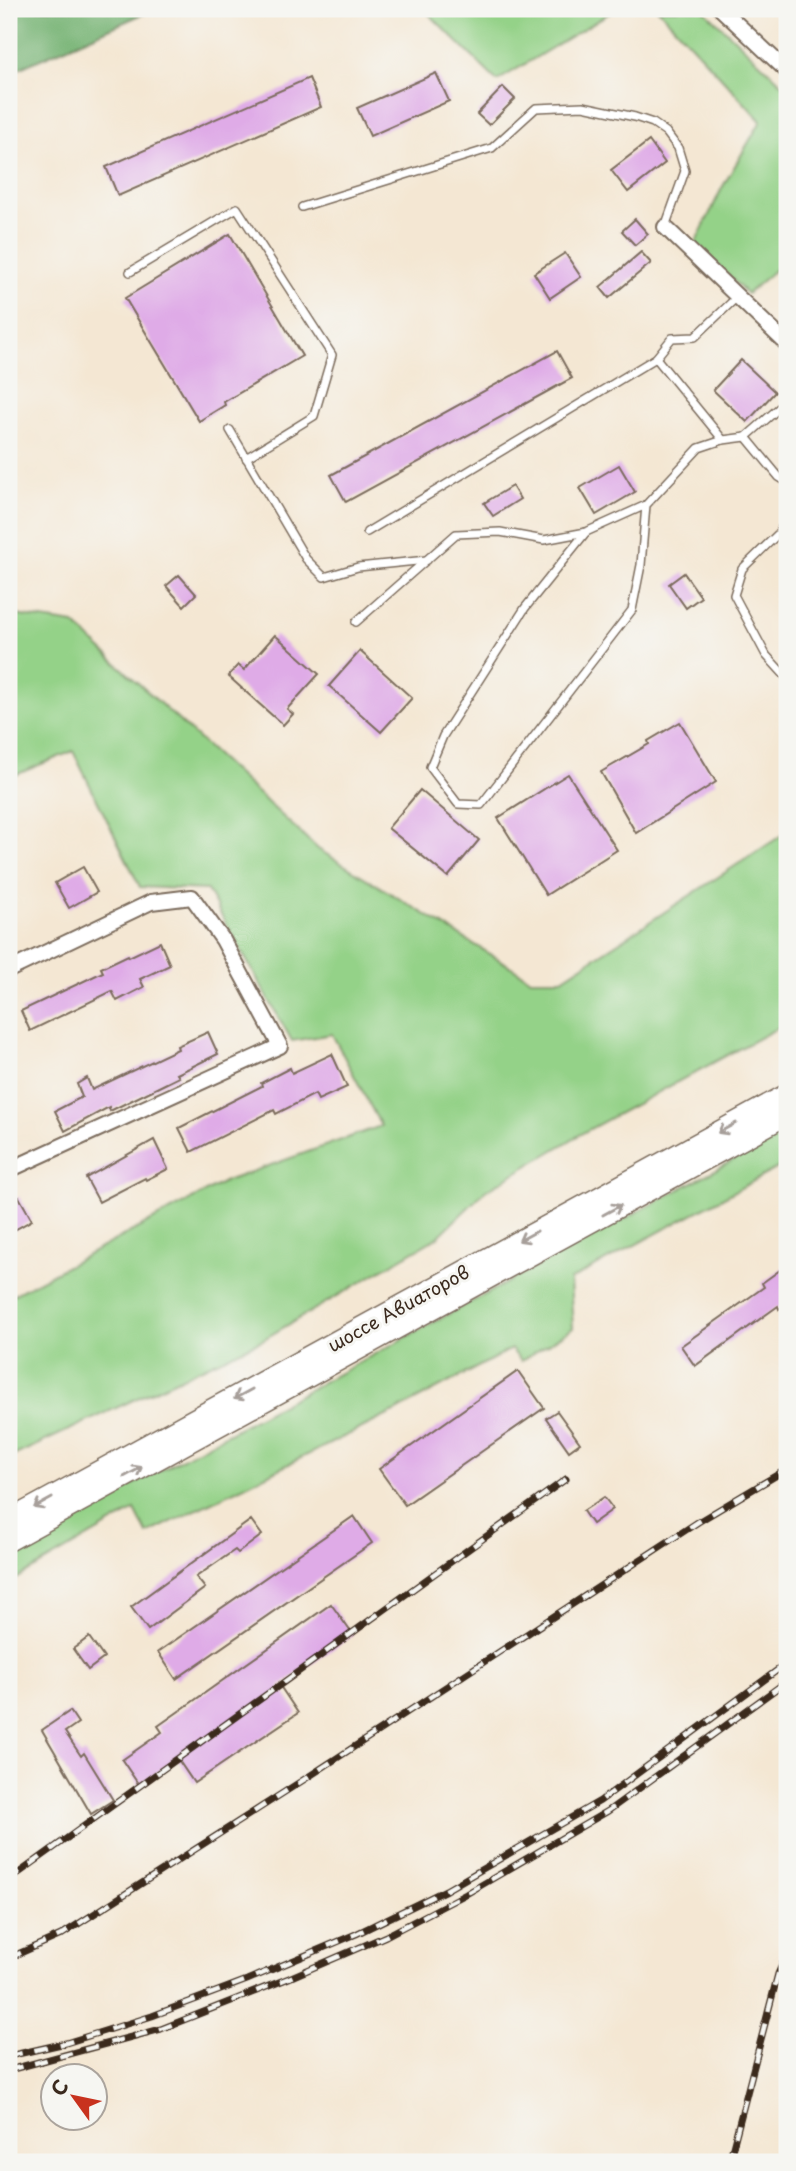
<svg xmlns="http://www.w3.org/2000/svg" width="796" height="2171" font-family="'Playpen Sans',sans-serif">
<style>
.green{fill:#94d288;stroke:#687e53;stroke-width:2}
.forest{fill:#77b474;stroke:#596f49;stroke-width:2}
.building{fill:#dfabe7}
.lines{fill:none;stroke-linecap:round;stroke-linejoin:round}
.service-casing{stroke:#7c6c5d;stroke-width:10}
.minor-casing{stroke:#7c6c5d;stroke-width:18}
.primary-casing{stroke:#7c6c5d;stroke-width:24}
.service{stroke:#fff;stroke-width:7}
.minor{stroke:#fff;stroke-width:14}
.primary{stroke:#fff;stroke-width:21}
.rail-casing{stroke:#3b2a1e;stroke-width:7}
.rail{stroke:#f6f6f2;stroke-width:4.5;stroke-dasharray:13;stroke-linecap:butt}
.oneway{stroke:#a79f9a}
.labels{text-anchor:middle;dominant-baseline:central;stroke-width:6;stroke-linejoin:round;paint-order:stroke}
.street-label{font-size:18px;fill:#3b2a1e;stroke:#f6f6f2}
</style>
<rect width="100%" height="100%" fill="#f6f6f2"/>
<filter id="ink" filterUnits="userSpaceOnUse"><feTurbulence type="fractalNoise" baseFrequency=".0143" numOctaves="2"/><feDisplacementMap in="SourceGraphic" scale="14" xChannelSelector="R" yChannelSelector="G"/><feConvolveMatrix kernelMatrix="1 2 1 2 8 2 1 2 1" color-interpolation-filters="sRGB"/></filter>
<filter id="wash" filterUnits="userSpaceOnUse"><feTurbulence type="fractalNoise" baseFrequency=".00686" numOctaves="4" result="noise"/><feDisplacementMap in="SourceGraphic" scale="28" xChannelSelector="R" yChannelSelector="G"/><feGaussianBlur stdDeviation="1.57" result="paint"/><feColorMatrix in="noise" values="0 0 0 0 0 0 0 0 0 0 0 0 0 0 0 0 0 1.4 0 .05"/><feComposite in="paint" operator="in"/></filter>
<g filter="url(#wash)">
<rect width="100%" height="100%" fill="#f4e7d3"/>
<g class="green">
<polygon points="424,9 616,9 497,81"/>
<polygon points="658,9 703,9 787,88 787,265 783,263 747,294 695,244 722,188 761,121"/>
<polygon points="9,614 74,624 318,849 531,979 562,979 787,832 787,1023 586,1131 485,1191 438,1237 262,1340 9,1458 9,1297 226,1181 381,1126 332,1034 292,1041 207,890 140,887 73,751 13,776 9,768"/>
<polygon points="787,1131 787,1163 570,1280 573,1328 521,1361 511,1349 394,1412 147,1534 135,1510 9,1583 9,1552"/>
</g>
<polygon class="forest" points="9,9 154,9 9,73"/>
<g id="blocks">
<g class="building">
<polygon points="436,73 449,101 370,136 357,108"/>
<polygon points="309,78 321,107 118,196 106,167"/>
<polygon points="503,87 515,99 489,125 477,114"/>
<polygon points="649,141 665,163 628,192 611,170"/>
<polygon points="635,219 648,234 635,245 622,231"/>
<polygon points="230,234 302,356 224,402 225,405 199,421 125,298"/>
<polygon points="641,252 651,263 609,298 600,287"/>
<polygon points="565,253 581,277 550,298 534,273"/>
<polygon points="557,351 572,378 346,502 331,475"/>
<polygon points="741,360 775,392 747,422 713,390"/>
<polygon points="619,465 635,492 596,515 580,488"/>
<polygon points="512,486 520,499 493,516 484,503"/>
<polygon points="684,573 701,597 686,608 669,584"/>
<polygon points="179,575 196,594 184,606 166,586"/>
<polygon points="275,635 319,674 287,709 293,714 283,725 228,676 238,665 244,670"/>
<polygon points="360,651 412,698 381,732 329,686"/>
<polygon points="680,722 716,782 636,833 601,772 649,744 648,741"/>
<polygon points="568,774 617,850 546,895 498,818"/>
<polygon points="420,790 479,840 448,877 388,828"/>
<polygon points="83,867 97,892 69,908 55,883"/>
<polygon points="160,942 170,965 140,979 144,987 117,1001 112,991 30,1031 21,1011 103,972 101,968 128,955 129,957"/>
<polygon points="208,1032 218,1054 177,1074 179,1077 110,1111 109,1107 65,1131 55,1111 82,1097 77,1084 87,1078 92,1090 178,1049 177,1046"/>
<polygon points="332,1054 347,1087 318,1100 315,1094 276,1114 274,1110 191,1152 179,1128 262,1086 261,1083 290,1068 292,1073"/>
<polygon points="154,1140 168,1169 146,1180 145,1178 99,1202 86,1178"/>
<polygon points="19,1197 32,1220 9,1233 9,1202"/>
<polygon points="787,1265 787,1303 779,1309 778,1306 695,1366 681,1346 764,1287 762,1283"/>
<polygon points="518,1371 544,1408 405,1505 379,1469"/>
<polygon points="557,1411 580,1443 569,1451 546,1418"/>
<polygon points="604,1497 613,1509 592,1524 583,1511"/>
<polygon points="354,1516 372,1543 176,1679 158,1652"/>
<polygon points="251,1520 262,1535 238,1553 235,1550 196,1577 205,1588 148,1630 131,1607"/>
<polygon points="331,1604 353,1635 280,1686 298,1713 194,1783 177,1758 139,1785 122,1760 162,1732 158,1726"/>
<polygon points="89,1637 104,1658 88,1670 73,1649"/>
<polygon points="70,1711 78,1723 65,1732 81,1756 84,1753 113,1800 91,1814 42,1730"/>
</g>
</g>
</g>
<g filter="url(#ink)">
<use href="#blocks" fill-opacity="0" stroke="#7c6c5d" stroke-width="2"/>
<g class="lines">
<defs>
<g id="service">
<polyline points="302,207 492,148 536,108 583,106 635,117 653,123 666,132 678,148 685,171 665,227"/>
<polyline points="130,272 237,208 332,355 314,416 246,458"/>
<polyline points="656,358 723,440"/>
<polyline points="230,430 306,559 324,577 358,567 427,560"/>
<polyline points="746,437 779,477 787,482"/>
<polyline points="646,505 641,565 632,610 481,805 458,804 430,767 443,736 525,608 586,532 646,505 699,448 723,440 746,437 787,401"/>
<polyline points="787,518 779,533 742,569 734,595 766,655 787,678"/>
<polyline points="367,532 656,358 672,338 695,337 737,297"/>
<polyline points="356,622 456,534 500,532 544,540 586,532"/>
</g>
<g id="minor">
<polyline points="721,9 787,71"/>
<polyline points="665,227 787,344"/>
<polyline points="9,970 151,902 192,897 223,940 280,1046 9,1170"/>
</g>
<g id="primary">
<polyline points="9,1521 787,1095"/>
<polyline points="9,1540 787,1114"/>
</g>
</defs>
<use href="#service" class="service-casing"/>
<use href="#minor" class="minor-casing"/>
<use href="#primary" class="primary-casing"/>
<use href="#service" class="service"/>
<use href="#minor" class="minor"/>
<use href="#primary" class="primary"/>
<defs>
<g id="rail">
<polyline points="9,1880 566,1479"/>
<polyline points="9,1958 61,1935 308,1777 698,1522 787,1469"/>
<polyline points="9,2056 66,2043 152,2016 247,1980 356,1934 446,1890 600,1801 787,1663"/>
<polyline points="9,2070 161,2029 289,1978 386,1936 466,1894 608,1811 787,1681"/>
<polyline points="729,2162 778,1974 787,1954"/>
</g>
</defs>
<use href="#rail" class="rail-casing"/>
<use href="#rail" class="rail"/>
</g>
<defs><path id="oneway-shaft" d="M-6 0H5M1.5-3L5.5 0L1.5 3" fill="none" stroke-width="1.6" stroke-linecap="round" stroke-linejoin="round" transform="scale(1.75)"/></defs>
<g class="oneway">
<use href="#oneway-shaft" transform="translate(727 1128) rotate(151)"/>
<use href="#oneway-shaft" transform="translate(612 1210) rotate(-29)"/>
<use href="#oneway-shaft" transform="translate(528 1236) rotate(151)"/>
<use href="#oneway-shaft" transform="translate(243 1394) rotate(151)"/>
<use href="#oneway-shaft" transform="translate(133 1472) rotate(-29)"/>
<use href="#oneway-shaft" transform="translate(43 1503) rotate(151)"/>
</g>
</g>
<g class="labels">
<g class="street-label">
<text transform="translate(398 1308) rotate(-29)">шоссе Авиаторов</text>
</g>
</g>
<rect width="796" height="2171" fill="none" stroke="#f6f6f2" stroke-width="35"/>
<g transform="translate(74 2097) rotate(303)"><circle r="33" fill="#f6f6f2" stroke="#aba49d" stroke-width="2"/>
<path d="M0-5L12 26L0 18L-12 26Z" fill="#c8321e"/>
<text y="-10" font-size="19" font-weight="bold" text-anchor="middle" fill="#3b2a1e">С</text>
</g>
</svg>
